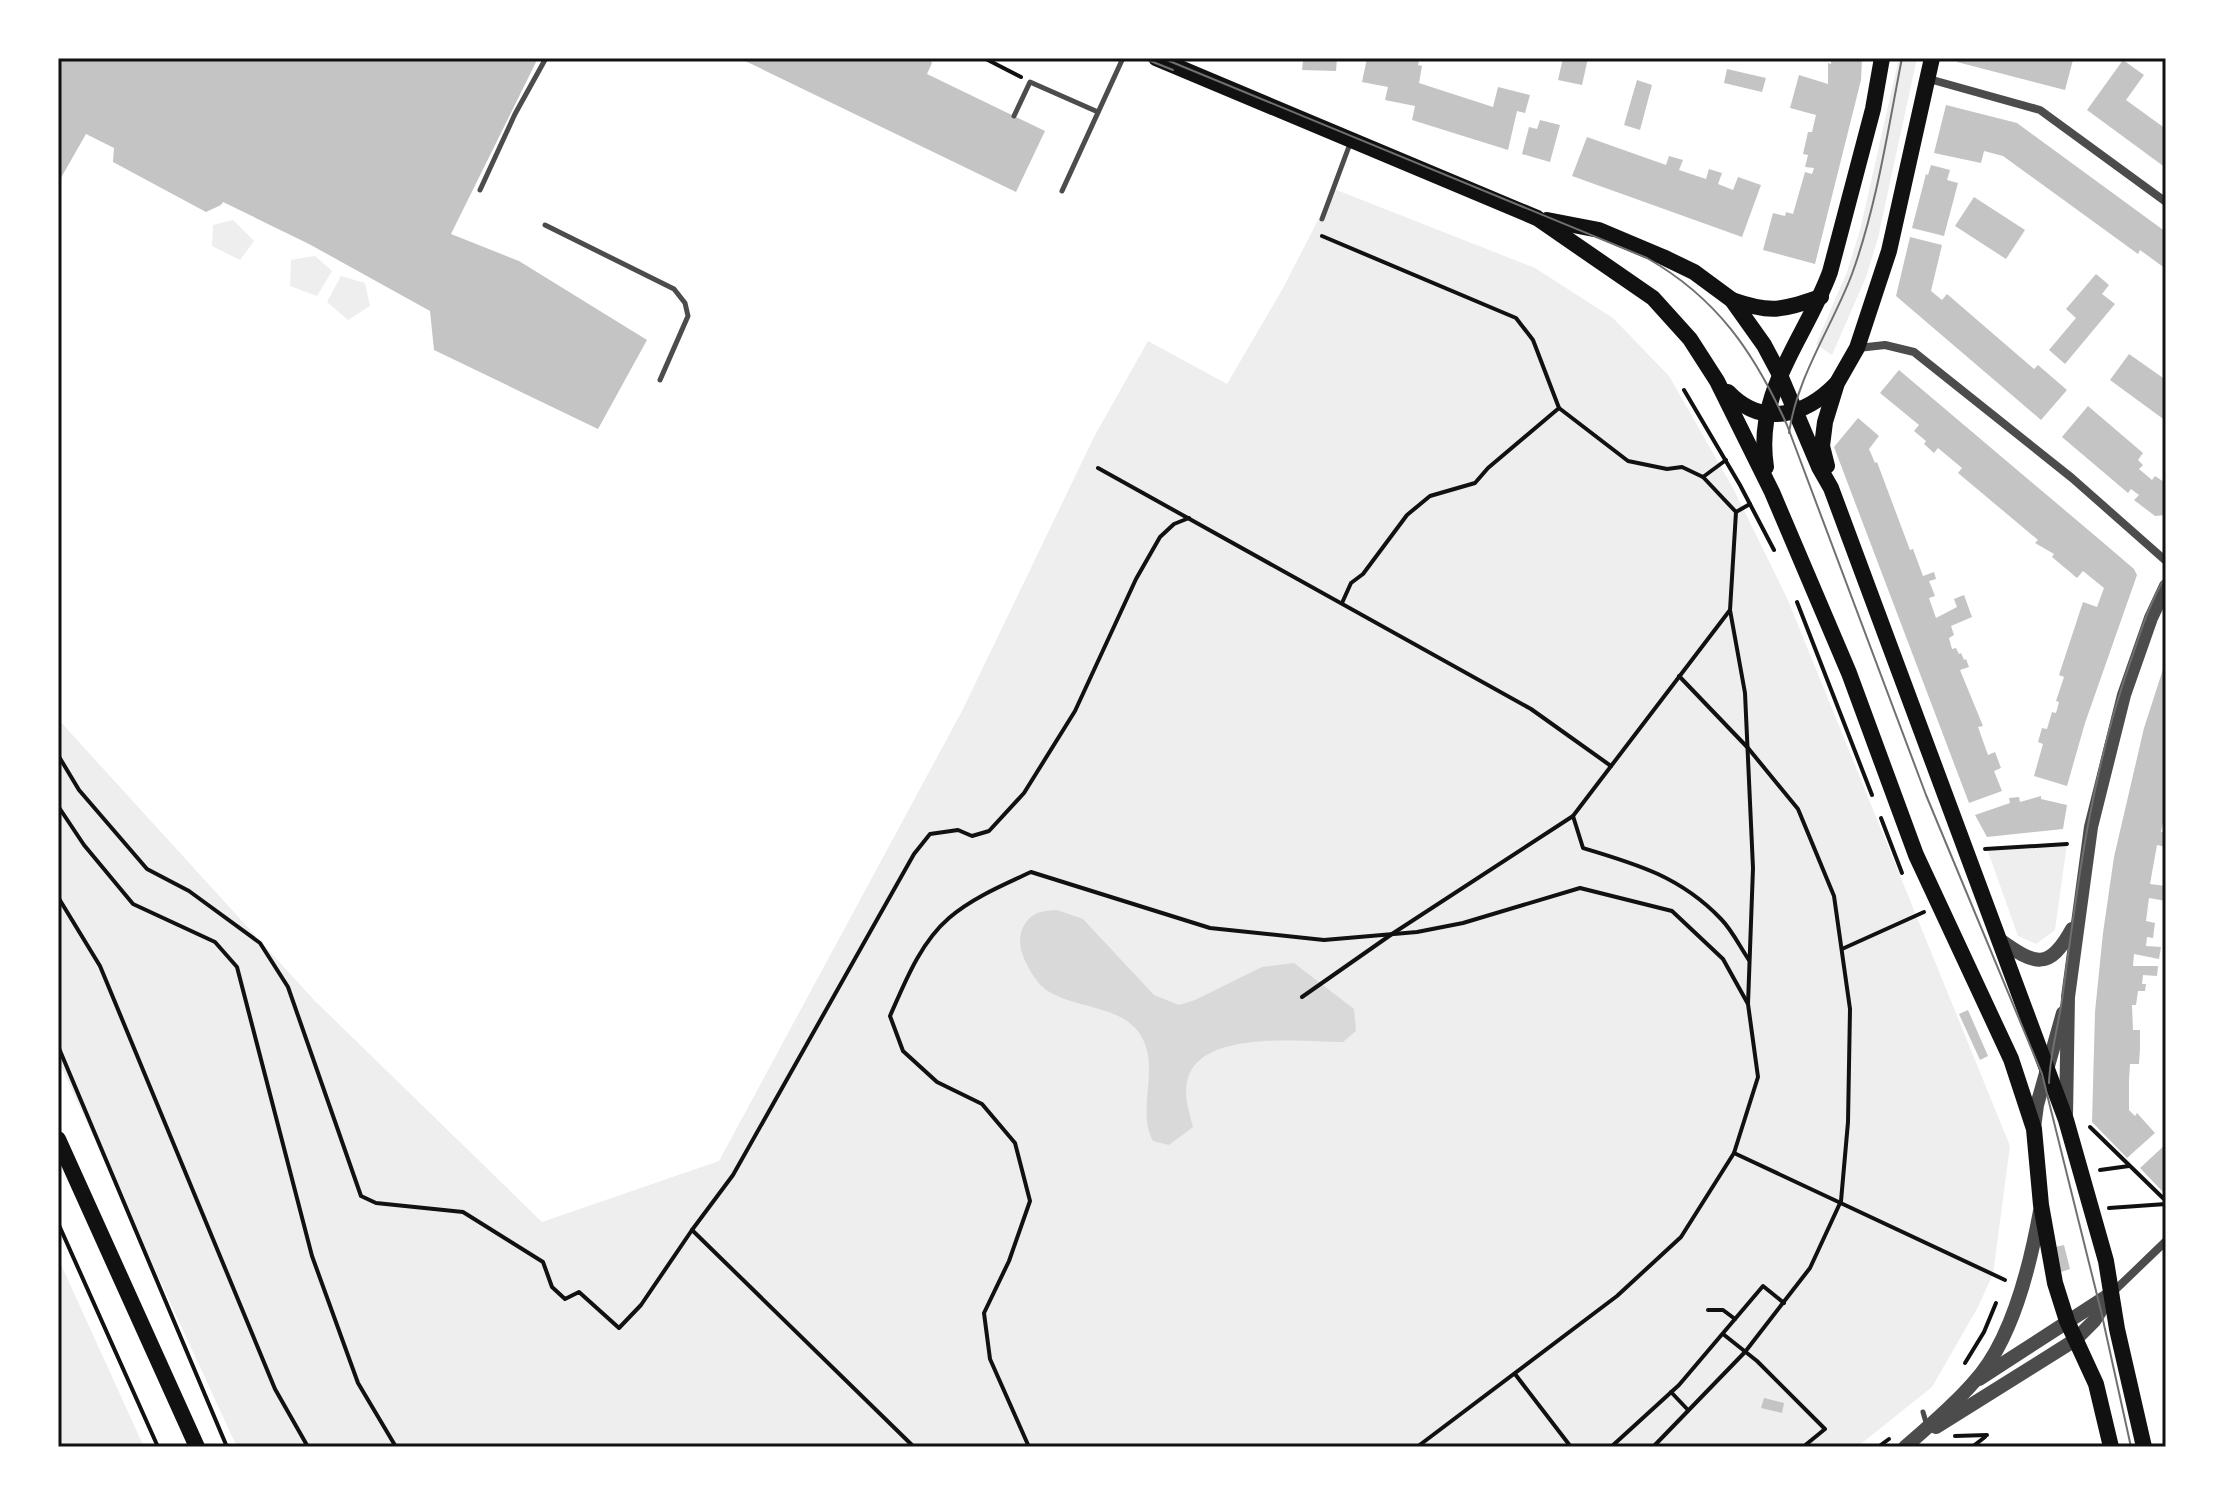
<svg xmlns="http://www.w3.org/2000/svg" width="2224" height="1505" font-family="Overpass,sans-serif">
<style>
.green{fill:#eee}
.water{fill:#d9d9d9}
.building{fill:#c4c4c4}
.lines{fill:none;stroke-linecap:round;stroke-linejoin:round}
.path{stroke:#111;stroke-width:4}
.service{stroke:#4c4c4c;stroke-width:5}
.minor{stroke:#4c4c4c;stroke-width:8}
.tertiary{stroke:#4c4c4c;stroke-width:14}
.secondary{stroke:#111;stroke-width:16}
.primary{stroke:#111;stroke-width:16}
.tram{stroke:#707070;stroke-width:2}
.neatline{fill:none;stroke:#111;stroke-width:3}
</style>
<rect width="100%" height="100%" fill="#fff"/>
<g class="green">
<polygon points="1899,58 1917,58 1878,238 1866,277 1832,355 1816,344 1847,272 1860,230"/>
<polygon points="1334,189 1535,268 1613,318 1669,376 1733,488 1787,598 2010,1146 1993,1274 1978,1307 1932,1387 1857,1447 237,1447 58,1060 58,719 314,1000 542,1222 719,1161 962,711 1094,437 1148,341 1227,384 1282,290"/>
<polygon points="233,220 254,241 240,260 212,246 213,225"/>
<polygon points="315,256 332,271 317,296 290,286 291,260"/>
<polygon points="341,276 365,283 370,306 348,320 327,302"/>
<polygon points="2067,844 2055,930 2036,944 2018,936 1987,849"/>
<polygon points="58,1258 144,1447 58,1447"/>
</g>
<path class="water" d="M1057,910l26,9 71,76 25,10 16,-5 67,-33 32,-4 60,46 2,22 -13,11c-38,0 -141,-13 -155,36 -5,16 1,33 5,49l-24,18 -16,-4c-16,-30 4,-65 -8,-97 -15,-41 -70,-33 -100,-55 -10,-8 -19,-24 -23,-36 -3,-9 -3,-21 3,-29 8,-13 19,-13 32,-14z"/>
<g class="building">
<polygon points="58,58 538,58 451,234 519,261 647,340 598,429 434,350 430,311 309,244 223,202 221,205 206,212 113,162 114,148 86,134 58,183"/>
<polygon points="739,58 929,58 932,63 927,74 1045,131 1016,192"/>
<polygon points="1290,58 1337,58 1336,71 1302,70 1303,61 1290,60"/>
<polygon points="1367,58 1419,61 1418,65 1422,66 1419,83 1493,107 1498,87 1530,95 1525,113 1517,111 1508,150 1412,120 1415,106 1385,100 1388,87 1362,82"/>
<polygon points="1563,58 1588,58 1582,85 1558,80"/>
<polygon points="1831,58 1862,58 1861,80 1815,264 1763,250 1773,213 1785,216 1786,212 1793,214 1805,172 1812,174 1814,168 1805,167 1808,155 1803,154 1808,132 1812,132 1816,115 1790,108 1799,75 1828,84 1828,63 1831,64"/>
<polygon points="1958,58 2065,58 2073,60 2065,90 1957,62"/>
<polygon points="2123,60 2144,75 2126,100 2166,129 2166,168 2087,110"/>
<polygon points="1727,69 1766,78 1762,92 1724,83"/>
<polygon points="1637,80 1652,85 1640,130 1624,125"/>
<polygon points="1946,105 2017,123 2166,232 2166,269 2140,250 2138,254 2003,156 1984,151 1981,163 1934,153"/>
<polygon points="1540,120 1560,125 1550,162 1522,154 1529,127 1537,129"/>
<polygon points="1587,137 1666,165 1669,156 1683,160 1679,170 1706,179 1709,169 1722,173 1718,184 1733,190 1738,177 1761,185 1742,237 1572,176"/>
<polygon points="1931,165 1950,170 1947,180 1958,183 1944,236 1912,228 1926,174 1928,175"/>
<polygon points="1974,197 2025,230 2006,259 1955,226"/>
<polygon points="1910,237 1942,245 1931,291 1942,300 1947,294 2034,369 2038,365 2067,390 2041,420 1896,296"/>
<polygon points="2096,274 2109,285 2102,294 2115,304 2065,364 2049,350 2076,318 2066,309"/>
<polygon points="2129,354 2166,380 2166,421 2110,380"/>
<polygon points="1899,370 2106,545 2134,569 2137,575 2085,723 2067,786 2034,776 2043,744 2038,742 2042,728 2047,729 2052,712 2056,713 2059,702 2056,701 2064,677 2059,675 2083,602 2097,607 2104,588 2083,571 2077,578 2052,557 2054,554 2035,543 2038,540 1958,473 1962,468 1938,448 1934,453 1924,444 1926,441 1914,431 1919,425 1880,393"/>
<polygon points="2088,406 2143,453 2138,460 2143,465 2139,469 2152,480 2155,476 2164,482 2166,480 2166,515 2155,516 2134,500 2139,495 2131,489 2128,493 2062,437"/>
<polygon points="1858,418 1879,436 1869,449 1875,463 1877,462 1910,550 1913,549 1923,576 1934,572 1936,579 1929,581 1935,596 1929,598 1936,618 1957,607 1954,599 1964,595 1972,617 1951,626 1954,635 1949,638 1952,649 1956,648 1959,654 1961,653 1964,660 1966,659 1969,667 1960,670 1983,726 1978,727 1988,755 1995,752 2001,768 1994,771 2002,791 1969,803 1834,447"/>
<polygon points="2166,660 2166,789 2164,799 2166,800 2166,823 2163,822 2161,832 2166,833 2166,847 2157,845 2150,884 2166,886 2166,901 2149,898 2146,921 2155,923 2153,938 2147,937 2146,946 2161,947 2159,959 2134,954 2133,966 2158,966 2157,976 2143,975 2142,984 2146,984 2145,991 2138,991 2136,1005 2132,1005 2133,1030 2140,1030 2140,1048 2139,1064 2130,1064 2129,1080 2129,1110 2135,1116 2137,1113 2155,1133 2127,1158 2092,1122 2095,1012 2103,933 2114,857 2144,728"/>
<polygon points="2041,796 2041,799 2067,805 2063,829 1987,837 1975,815 2010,803 2009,798 2019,797 2020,802"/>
<polygon points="1968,1010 1988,1056 1980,1060 1959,1014"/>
<polygon points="2166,1144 2166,1190 2163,1192 2140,1168"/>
<polygon points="2064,1245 2070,1269 2061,1272 2055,1247"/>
<polygon points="1764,1398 1784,1403 1782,1413 1761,1408"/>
</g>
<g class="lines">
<g class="path">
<polyline points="984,58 1021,77"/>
<polyline points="1322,236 1516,318 1533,340 1559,408 1488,468 1475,483 1430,496 1407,515 1363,574 1351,583 1342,603"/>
<polyline points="1684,390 1740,485 1774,550"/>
<polyline points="1559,408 1628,461 1667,469 1682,467 1703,477 1736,512"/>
<polyline points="1098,468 1531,709 1611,766"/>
<polyline points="1703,477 1726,460"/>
<polyline points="1797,602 1872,795"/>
<polyline points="58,755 79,790 147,869 189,891 260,943 288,987 361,1196 376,1203 463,1212 543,1262 552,1287 565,1299 579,1292 619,1328 641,1305 692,1230 733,1175 914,854 930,834 958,830 972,836 989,831 1024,793 1075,711 1136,579 1160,537 1174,524 1189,518"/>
<polyline points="58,806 84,845 133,904 215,942 237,967 312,1256 358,1383 396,1447"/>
<path d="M1573,816l10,32c54,16 98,29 138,71 11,11 19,28 28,41"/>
<polyline points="1881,818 1902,873"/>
<polyline points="1985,849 2067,844"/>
<polyline points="58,897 100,966 275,1389 308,1447"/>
<polyline points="1842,949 1924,912"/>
<polyline points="1302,997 1392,934 1573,816 1730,610"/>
<polyline points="58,1046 227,1447"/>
<polyline points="2090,1127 2166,1201"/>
<polyline points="1734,1153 2005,1280"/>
<polyline points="2100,1170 2129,1166"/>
<polyline points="2109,1208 2166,1204"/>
<polyline points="58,1223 158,1447"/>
<polyline points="692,1230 914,1447"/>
<polyline points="1708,1310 1723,1310 1735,1319"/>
<polyline points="1723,1334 1757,1361 1825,1429 1803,1447"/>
<polyline points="1965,1363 1984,1332 1996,1303"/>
<polyline points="1515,1374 1571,1447"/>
<polyline points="1671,1392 1688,1410"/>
<polyline points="1955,1436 1987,1435"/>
<path d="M1029,1447l-39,-88 -6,-46 25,-52 21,-60 -15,-58 -33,-39 -45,-22 -34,-31 -13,-35c15,-34 30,-73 59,-98 23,-20 54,-33 82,-46l179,56 114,12 93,-8 46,-9 117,-35 92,23 51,48 25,45"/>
<polyline points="1417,1447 1617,1296 1681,1237 1734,1153 1758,1077 1748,1004 1753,868 1745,693 1730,610 1736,512 1750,504"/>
<polyline points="1611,1447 1679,1385 1763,1286 1784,1303"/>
<polyline points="1653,1447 1745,1352 1810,1268 1841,1201 1848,1122 1850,1009 1834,896 1798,809 1748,748 1679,676"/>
<polyline points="1878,1447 1889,1439"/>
<polyline points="1972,1447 1985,1437"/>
</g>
<g class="service">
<polyline points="1014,116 1030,82 1098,112"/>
<polyline points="480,190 515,114 546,58"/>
<polyline points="1062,191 1123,58"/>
<polyline points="1322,219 1351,141"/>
<polyline points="545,225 674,289 685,303 688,316 660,380"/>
<polyline points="1923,1412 1927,1426"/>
</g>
<g class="minor">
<polyline points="1929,79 2040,110 2166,202"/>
<polyline points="1858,348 1885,345 1914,352 2072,478 2166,561"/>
<polyline points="2113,1292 2166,1241"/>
</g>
<g class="tertiary">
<path d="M2000,940c35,25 49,31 72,-11"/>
<polyline points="2066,1116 2068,997 2091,827 2124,695 2151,618 2166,586"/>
<polyline points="2034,1128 2037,1105 2063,1013"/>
<polyline points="1979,1379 2109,1295"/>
<polyline points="1936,1427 2075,1340 2094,1321 2112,1292"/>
<path d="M1905,1447c23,-20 48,-41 68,-64 39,-41 57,-117 67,-172"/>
</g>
<g class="secondary">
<polyline points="1156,58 1537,218 1653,298 1690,339 1717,381 1772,492 1849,673 1916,855 2011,1059 2034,1129 2041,1205 2055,1283 2067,1321 2096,1384 2111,1447"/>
<polyline points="1547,220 1599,230 1663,257 1694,272 1732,300 1764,345 1780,375 1819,467 1831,488 2066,1120 2106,1261 2117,1329 2144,1447"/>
<path d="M1732,300c40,14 50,10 89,-3"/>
<path d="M1728,392c34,36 77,24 108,-8"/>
<polyline points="1827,466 1822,446 1825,422 1837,383 1857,348 1889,251 1932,58"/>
<path d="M1766,467c-12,-76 39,-127 64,-195l43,-163 9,-51"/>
</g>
<polyline class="primary" points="58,1139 197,1447"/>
<g class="tram">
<polyline points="1143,58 1173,70"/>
<path d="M1162,58l485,200c70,40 107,94 140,167l139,370 116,279 59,237 30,136"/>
<path d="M1789,433c8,-57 43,-106 63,-159 25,-69 36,-145 50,-216"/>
<path d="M2049,1083c1,-30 10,-59 14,-90 15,-115 30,-229 70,-339 9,-27 18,-54 33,-78"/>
</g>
</g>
<rect width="2224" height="1505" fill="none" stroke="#ffffff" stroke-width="120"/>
<rect x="60" y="60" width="2104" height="1385" class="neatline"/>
</svg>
